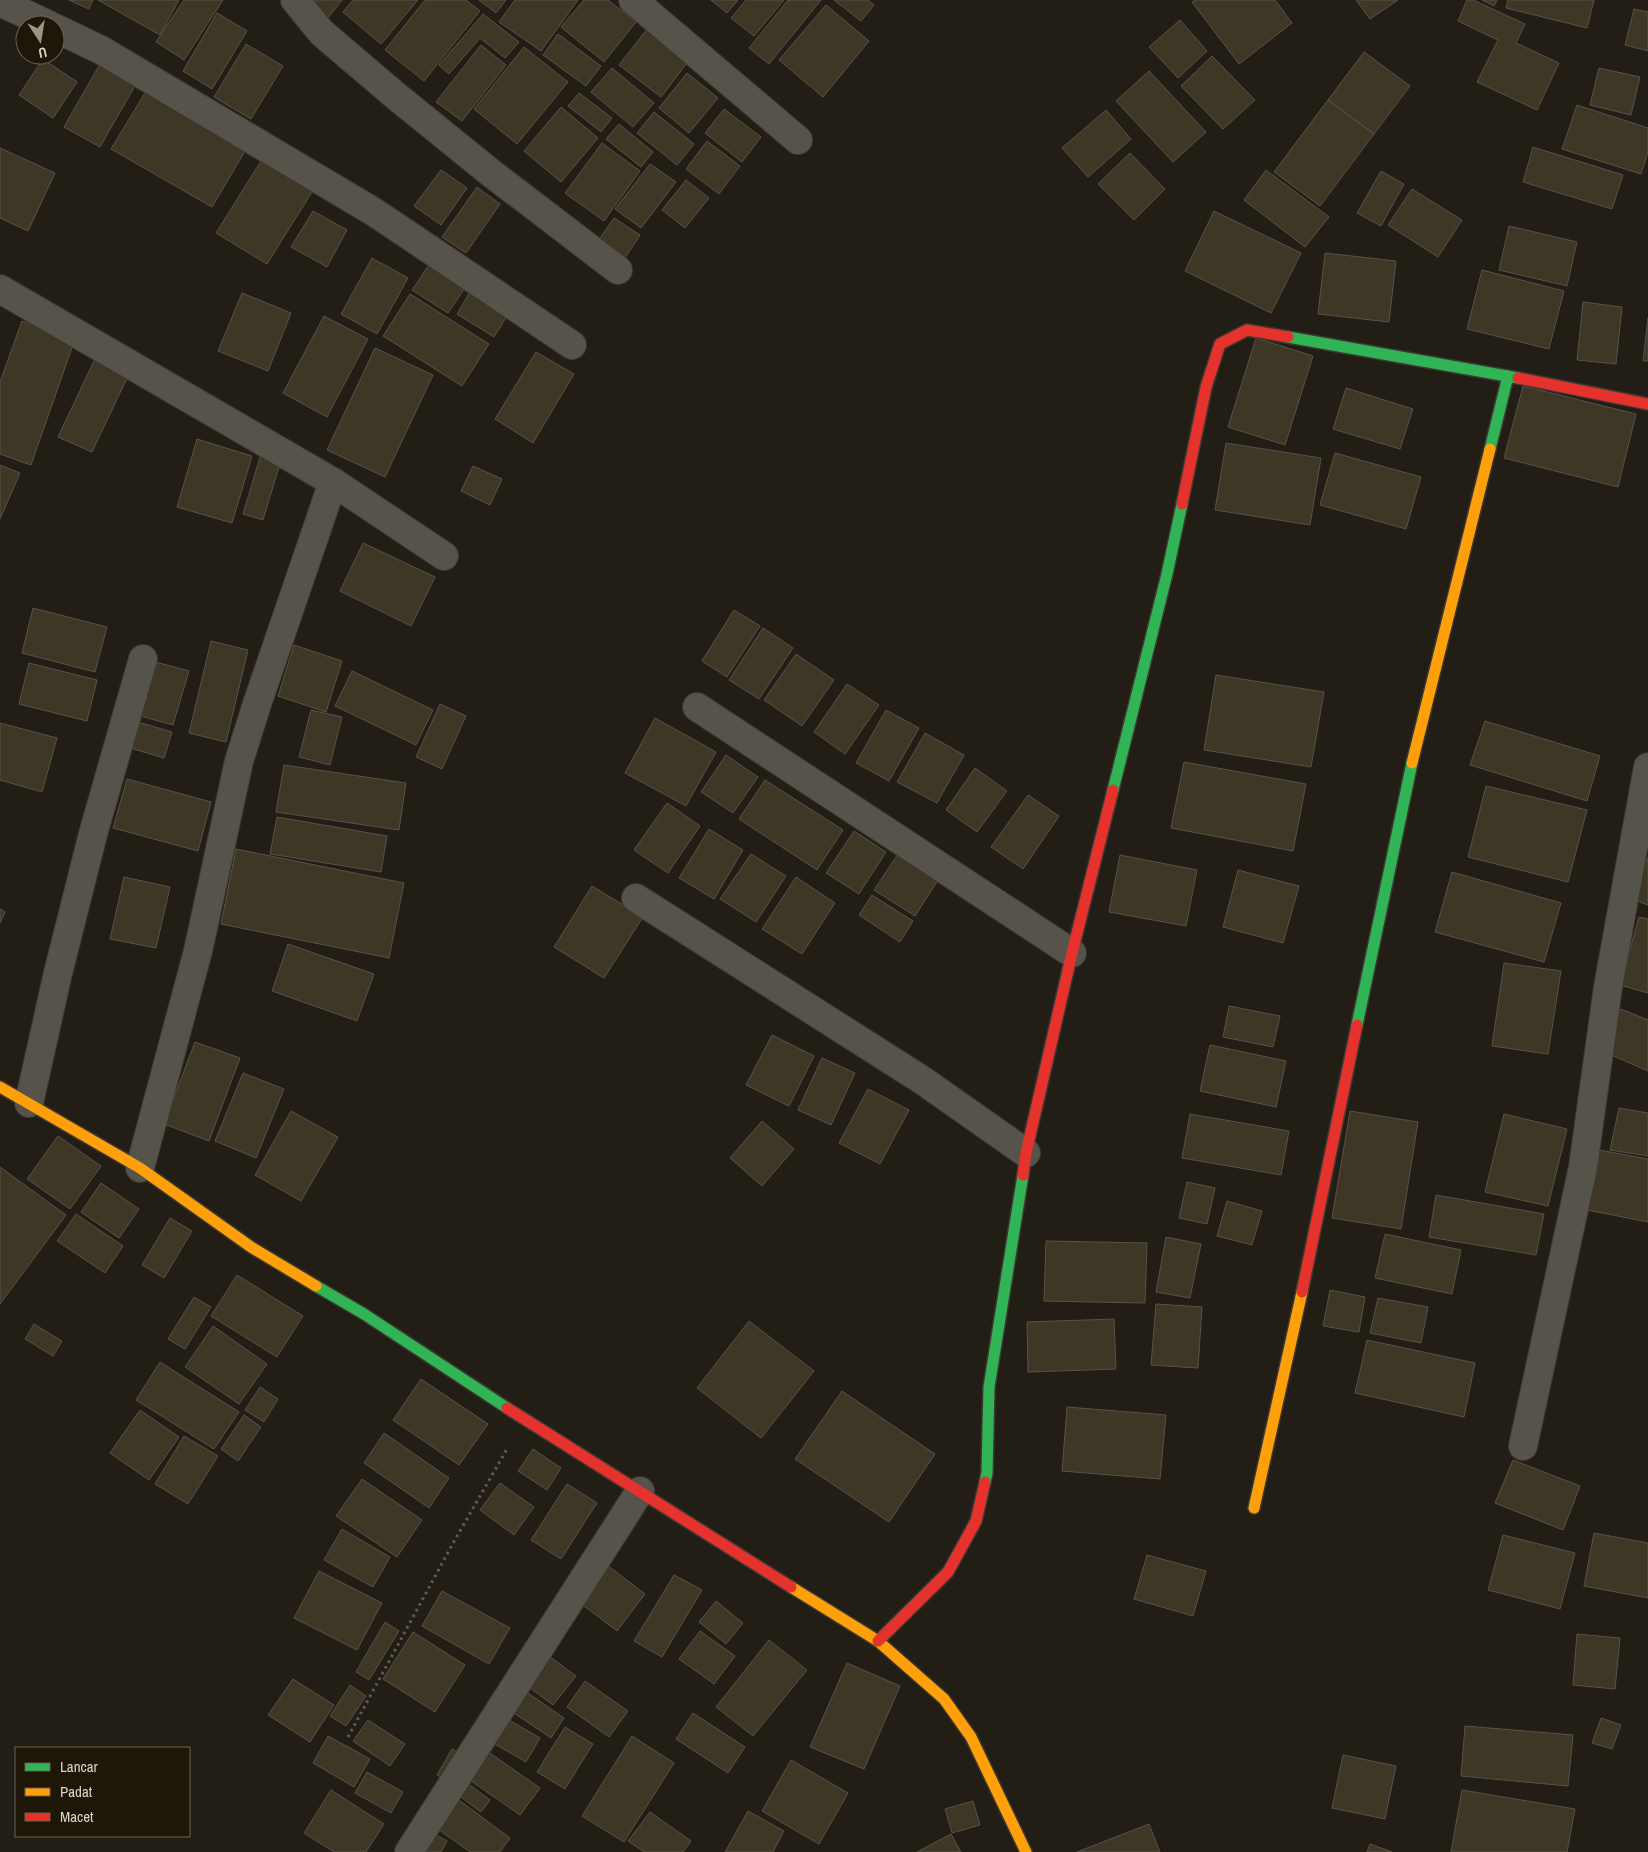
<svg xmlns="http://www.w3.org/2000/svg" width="1648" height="1852" font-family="'Archivo Narrow',sans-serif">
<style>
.building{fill:#3e3725;stroke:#57534b}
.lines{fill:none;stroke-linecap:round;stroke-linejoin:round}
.street-casing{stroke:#3c3932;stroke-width:30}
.fast-casing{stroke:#3c3932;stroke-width:14}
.slow-casing{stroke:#3c3932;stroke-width:14}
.jam-casing{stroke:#3c3932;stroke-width:14}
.path{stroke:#605d56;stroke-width:3;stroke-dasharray:2.5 4;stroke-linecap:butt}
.street{stroke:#56534b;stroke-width:28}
.fast{stroke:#30b455;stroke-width:11}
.slow{stroke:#ff9f0a;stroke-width:11}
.jam{stroke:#e5322d;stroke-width:11}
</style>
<rect width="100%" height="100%" fill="#221e15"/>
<g class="building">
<polygon points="69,0 93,0 89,9"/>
<polygon points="98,0 179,0 160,35"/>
<polygon points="184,0 223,0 184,60 156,42"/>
<polygon points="304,0 342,0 327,19"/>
<polygon points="353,0 418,0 381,44 343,12"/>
<polygon points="425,0 466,0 480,11 424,81 385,50"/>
<polygon points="479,0 506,0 496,13"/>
<polygon points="515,0 578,0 541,51 499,22"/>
<polygon points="584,0 608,0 636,22 604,62 561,27"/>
<polygon points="711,0 738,0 727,13"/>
<polygon points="746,0 784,0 754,36 731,18"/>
<polygon points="788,0 821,0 769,64 749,48"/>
<polygon points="834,0 868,0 874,5 861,21"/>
<polygon points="1195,0 1275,0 1292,23 1239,64 1192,2"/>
<polygon points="1356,0 1398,0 1370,19"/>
<polygon points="1467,0 1473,0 1525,24 1516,43 1559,63 1537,110 1477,82 1498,40 1458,21"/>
<polygon points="1482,0 1497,0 1494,6"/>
<polygon points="1508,0 1594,0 1587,28 1506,8"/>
<polygon points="826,5 869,41 823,97 779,60"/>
<polygon points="1634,9 1648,12 1648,51 1625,45"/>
<polygon points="217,13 247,31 212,89 183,71"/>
<polygon points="483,14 519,42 505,58 480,38 449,74 439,65"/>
<polygon points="1180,20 1207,51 1178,78 1149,47"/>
<polygon points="648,28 690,59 661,97 619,65"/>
<polygon points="558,34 601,66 586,86 543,55"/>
<polygon points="246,44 283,66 251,119 214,97"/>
<polygon points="481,45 506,65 462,121 436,102"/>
<polygon points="524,47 568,82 517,144 474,109"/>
<polygon points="1364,52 1410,86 1374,134 1328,100"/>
<polygon points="1212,56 1255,100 1223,129 1181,86"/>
<polygon points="43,59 77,82 53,118 19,95"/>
<polygon points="100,64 136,84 100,147 64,127"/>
<polygon points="612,68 654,103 633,127 591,92"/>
<polygon points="1599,68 1640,77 1631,115 1590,105"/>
<polygon points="1149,71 1206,132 1173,162 1116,101"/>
<polygon points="687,73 718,98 689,133 659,108"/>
<polygon points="148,88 248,146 212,207 111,149"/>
<polygon points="579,93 612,118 601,132 568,106"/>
<polygon points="1328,100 1374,134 1320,206 1274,172"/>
<polygon points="1577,105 1648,128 1648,152 1641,174 1562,149"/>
<polygon points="561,107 598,138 561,182 524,151"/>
<polygon points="724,109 761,137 742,162 705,133"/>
<polygon points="1106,110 1131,139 1088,177 1062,148"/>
<polygon points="654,112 694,144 677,165 637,133"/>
<polygon points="619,124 653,152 641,167 606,139"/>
<polygon points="707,141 740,166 719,194 686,169"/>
<polygon points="602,143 640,171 604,221 565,193"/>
<polygon points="1533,147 1623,175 1612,209 1523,182"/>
<polygon points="0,148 55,173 28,231 0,218"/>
<polygon points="266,153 317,184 267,264 216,233"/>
<polygon points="1130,153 1165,189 1134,220 1098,184"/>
<polygon points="650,164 676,182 641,228 615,209"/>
<polygon points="441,170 467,188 441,225 414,206"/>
<polygon points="1266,170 1329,217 1305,247 1244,200"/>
<polygon points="1381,171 1404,184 1381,226 1357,213"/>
<polygon points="686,180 709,198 685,228 662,210"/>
<polygon points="477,187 500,204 466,253 442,237"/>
<polygon points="1412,189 1462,220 1438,257 1388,225"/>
<polygon points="313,211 347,230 327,267 291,247"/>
<polygon points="1214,211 1301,253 1271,313 1185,271"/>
<polygon points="614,218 640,235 625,258 598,241"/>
<polygon points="1509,226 1577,242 1567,286 1499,270"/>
<polygon points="1325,253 1396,261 1389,322 1318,314"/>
<polygon points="435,256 471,279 448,313 412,290"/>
<polygon points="372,258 408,278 377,334 341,314"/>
<polygon points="1482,270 1564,291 1549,349 1467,329"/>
<polygon points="474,285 512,308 494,337 457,314"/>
<polygon points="242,293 291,313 268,371 218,351"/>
<polygon points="410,294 489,344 462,386 383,336"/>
<polygon points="1583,302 1622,307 1616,364 1577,360"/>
<polygon points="324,316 368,339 327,417 283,393"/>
<polygon points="1648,318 1648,361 1643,361"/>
<polygon points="22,321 75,339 31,465 0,454 0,382"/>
<polygon points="1256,338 1313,356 1285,445 1228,427"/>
<polygon points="375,348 433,375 385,477 327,450"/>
<polygon points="536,352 574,374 533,443 495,419"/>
<polygon points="94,361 128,376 92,452 58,437"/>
<polygon points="1523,386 1636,414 1618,487 1504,458"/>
<polygon points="1346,388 1413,409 1400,449 1333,429"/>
<polygon points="197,439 252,456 232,523 177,507"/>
<polygon points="1226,443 1321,458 1310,525 1215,510"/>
<polygon points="1335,453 1421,477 1406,529 1320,505"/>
<polygon points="261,454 281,460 263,520 243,514"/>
<polygon points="0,465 20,473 0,519"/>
<polygon points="473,466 502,479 490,505 461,491"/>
<polygon points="363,543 435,577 411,626 340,591"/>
<polygon points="33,608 107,627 95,672 22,653"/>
<polygon points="734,610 760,626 727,677 702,661"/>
<polygon points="763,628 793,648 759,699 729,680"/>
<polygon points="211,641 248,650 226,742 189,733"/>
<polygon points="294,645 342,661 326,712 278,696"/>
<polygon points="796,654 834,680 802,726 764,700"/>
<polygon points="152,661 189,671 173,725 137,715"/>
<polygon points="29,663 97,680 87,721 19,704"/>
<polygon points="352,671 433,710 416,745 335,706"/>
<polygon points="1216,675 1324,692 1311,767 1204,750"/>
<polygon points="847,684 879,705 845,754 814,732"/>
<polygon points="440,704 466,716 442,769 416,757"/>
<polygon points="311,710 342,717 330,765 299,757"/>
<polygon points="886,710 919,728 889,781 856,763"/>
<polygon points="655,718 716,752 686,806 625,773"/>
<polygon points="1485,721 1600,756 1587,801 1470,765"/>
<polygon points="138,722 172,732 164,758 130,748"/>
<polygon points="0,723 57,738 42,792 0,780"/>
<polygon points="925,733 964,755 937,803 897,782"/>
<polygon points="726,755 758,777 733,813 701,792"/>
<polygon points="1184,762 1306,784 1293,851 1171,828"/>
<polygon points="284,765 406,783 399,830 276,812"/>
<polygon points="975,768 1007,791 977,832 946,810"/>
<polygon points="127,779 211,802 198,851 113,828"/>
<polygon points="765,780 843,830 817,870 739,819"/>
<polygon points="1486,786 1587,810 1568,882 1468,857"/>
<polygon points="1028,795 1059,816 1023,869 991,847"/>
<polygon points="667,803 700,826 668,873 634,850"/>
<polygon points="277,817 387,836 381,872 270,854"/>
<polygon points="709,829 743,850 714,899 679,878"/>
<polygon points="854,831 886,852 859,894 826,873"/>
<polygon points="236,849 404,883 389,958 221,924"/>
<polygon points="900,851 940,877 915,916 874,890"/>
<polygon points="751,854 786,876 756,922 720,899"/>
<polygon points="1120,855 1197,870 1186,926 1109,912"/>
<polygon points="1648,857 1648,905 1634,900"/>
<polygon points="1238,870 1299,886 1283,943 1223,927"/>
<polygon points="1452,872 1561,903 1544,962 1435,932"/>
<polygon points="124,877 170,887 156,948 110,939"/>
<polygon points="796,877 835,903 802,954 762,929"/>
<polygon points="592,886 643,917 604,978 554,947"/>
<polygon points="872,895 913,921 900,942 859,915"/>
<polygon points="0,909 5,912 0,923"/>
<polygon points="1639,917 1648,919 1648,993 1620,985"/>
<polygon points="288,944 374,974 357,1021 272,991"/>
<polygon points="1504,963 1561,971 1548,1054 1492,1046"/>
<polygon points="1229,1006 1280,1016 1273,1047 1223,1037"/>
<polygon points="1621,1009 1648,1020 1648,1071 1602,1051"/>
<polygon points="772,1035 814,1056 789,1106 746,1085"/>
<polygon points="195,1042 240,1058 209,1141 164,1124"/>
<polygon points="1210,1045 1286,1061 1276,1107 1200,1091"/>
<polygon points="822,1058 855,1073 831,1125 798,1110"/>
<polygon points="243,1073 284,1089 256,1158 215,1141"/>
<polygon points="868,1089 909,1110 880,1164 839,1143"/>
<polygon points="1619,1108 1648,1113 1648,1156 1610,1150"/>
<polygon points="291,1111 338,1137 301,1201 255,1175"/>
<polygon points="1350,1111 1418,1122 1401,1229 1332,1218"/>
<polygon points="1190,1114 1289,1131 1281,1175 1182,1158"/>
<polygon points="1504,1114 1567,1129 1548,1206 1485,1192"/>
<polygon points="762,1121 794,1149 762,1186 730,1158"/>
<polygon points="58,1136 101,1166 70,1209 27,1179"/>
<polygon points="1594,1149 1648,1159 1648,1222 1582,1209"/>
<polygon points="0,1167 66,1215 0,1304"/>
<polygon points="1187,1182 1215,1188 1207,1224 1179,1218"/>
<polygon points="101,1183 139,1209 119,1238 81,1212"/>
<polygon points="1436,1195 1544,1214 1536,1255 1429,1237"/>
<polygon points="1227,1201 1262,1211 1252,1245 1217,1236"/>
<polygon points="76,1214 123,1246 105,1273 57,1241"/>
<polygon points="170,1218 192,1231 164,1278 142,1265"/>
<polygon points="1385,1234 1461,1250 1452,1294 1375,1278"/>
<polygon points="1166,1237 1201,1244 1190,1298 1156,1292"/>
<polygon points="1046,1241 1147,1243 1145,1303 1044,1301"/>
<polygon points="237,1275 303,1316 277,1357 211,1316"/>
<polygon points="1330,1290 1365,1297 1359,1332 1323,1326"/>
<polygon points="194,1297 211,1307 185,1349 168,1339"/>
<polygon points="1378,1298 1428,1307 1421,1343 1370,1333"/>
<polygon points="1156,1304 1202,1307 1198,1368 1151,1365"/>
<polygon points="1114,1319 1116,1369 1028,1372 1027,1322"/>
<polygon points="749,1321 814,1371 761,1438 697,1388"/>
<polygon points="34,1324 62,1341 53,1356 25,1339"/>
<polygon points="213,1326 267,1364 239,1404 185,1367"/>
<polygon points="1367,1340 1475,1363 1464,1417 1355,1393"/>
<polygon points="160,1362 239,1412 214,1449 136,1400"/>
<polygon points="421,1379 488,1424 459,1465 393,1420"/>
<polygon points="260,1387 278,1399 264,1422 245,1410"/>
<polygon points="842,1391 935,1454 889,1522 795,1459"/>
<polygon points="1067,1407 1166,1415 1160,1479 1062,1471"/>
<polygon points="140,1410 179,1437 149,1480 110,1453"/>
<polygon points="244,1415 261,1427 238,1461 221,1449"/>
<polygon points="384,1433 449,1478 429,1508 364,1463"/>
<polygon points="184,1436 218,1456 188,1504 155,1484"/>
<polygon points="533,1449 561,1468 547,1490 518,1471"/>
<polygon points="1513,1460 1580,1486 1563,1530 1495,1503"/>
<polygon points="362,1479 422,1520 397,1557 336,1516"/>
<polygon points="500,1483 534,1507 514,1535 480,1510"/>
<polygon points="567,1484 597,1503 561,1559 531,1540"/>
<polygon points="342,1529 390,1557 373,1587 324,1560"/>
<polygon points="1594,1533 1648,1543 1648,1598 1584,1586"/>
<polygon points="1503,1535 1575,1553 1560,1609 1488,1590"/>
<polygon points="1147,1555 1206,1571 1193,1616 1134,1599"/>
<polygon points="603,1562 645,1594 617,1631 575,1599"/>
<polygon points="319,1571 382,1603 357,1650 294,1618"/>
<polygon points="674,1575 702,1590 662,1657 634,1641"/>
<polygon points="442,1591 510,1628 489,1664 422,1626"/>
<polygon points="716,1601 743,1623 726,1644 699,1622"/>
<polygon points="385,1622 399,1631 369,1680 356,1672"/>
<polygon points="700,1631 735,1656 714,1684 679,1659"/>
<polygon points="413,1632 465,1665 435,1712 383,1679"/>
<polygon points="1577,1634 1620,1638 1615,1689 1573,1685"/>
<polygon points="769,1640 807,1670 753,1736 716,1707"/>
<polygon points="545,1653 576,1676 553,1705 522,1682"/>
<polygon points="847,1663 900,1686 864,1769 810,1747"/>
<polygon points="293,1679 334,1705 310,1742 268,1715"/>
<polygon points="585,1681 628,1711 609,1737 567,1707"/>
<polygon points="350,1685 366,1696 346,1726 330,1716"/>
<polygon points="525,1691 564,1718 551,1738 511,1711"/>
<polygon points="693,1713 745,1747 728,1773 676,1739"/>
<polygon points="502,1716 540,1738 526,1762 488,1740"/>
<polygon points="1601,1718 1621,1725 1612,1749 1592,1743"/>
<polygon points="368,1720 405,1744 390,1766 353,1741"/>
<polygon points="1465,1726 1573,1735 1568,1786 1461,1776"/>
<polygon points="565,1727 593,1744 565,1789 537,1772"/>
<polygon points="328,1736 370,1759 354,1787 313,1763"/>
<polygon points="632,1736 674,1763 624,1842 582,1816"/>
<polygon points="452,1749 465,1757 450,1782 437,1775"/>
<polygon points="487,1751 540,1788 520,1815 467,1778"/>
<polygon points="1343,1755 1396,1766 1385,1819 1332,1808"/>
<polygon points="791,1760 848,1793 819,1844 762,1811"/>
<polygon points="367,1772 403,1792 391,1813 355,1793"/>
<polygon points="463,1780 490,1800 481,1812 454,1792"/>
<polygon points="331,1790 384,1824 366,1852 334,1852 304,1833"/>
<polygon points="1462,1790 1575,1809 1567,1852 1451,1852"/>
<polygon points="452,1795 510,1838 500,1852 470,1852 431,1824"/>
<polygon points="973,1801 980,1825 952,1833 945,1809"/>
<polygon points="748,1811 784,1831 773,1852 725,1852"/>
<polygon points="650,1812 691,1841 683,1852 644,1852 628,1841"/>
<polygon points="1149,1824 1160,1852 1077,1852"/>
<polygon points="429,1831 447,1841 441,1852 423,1852"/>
<polygon points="951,1834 961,1852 917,1852"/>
<polygon points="1370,1844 1392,1852 1367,1852"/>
</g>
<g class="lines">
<defs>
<g id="street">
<polyline points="295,0 322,33 396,96 491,173 618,270"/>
<polyline points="633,0 798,140"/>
<polyline points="0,2 49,25"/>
<polyline points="55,28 101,50 374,212 572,345"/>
<polyline points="0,289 333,482 444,556"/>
<polyline points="697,707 1072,953"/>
<polyline points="636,898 922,1080 1026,1153"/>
<polyline points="29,1103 58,973 93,834 143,659"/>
<polyline points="140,1168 198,951 239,761 257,704 333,482"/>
<polyline points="1523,1446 1583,1167 1608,987 1648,767"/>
<polyline points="409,1852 640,1491"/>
</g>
<g id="fast">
<polyline points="1288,337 1518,378"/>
<polyline points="1490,449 1508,376"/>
<polyline points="1113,790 1167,574 1182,504"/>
<polyline points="1357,1025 1412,763"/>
<polyline points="316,1286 364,1314 507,1408"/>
<polyline points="985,1482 987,1473 989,1387 1023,1175"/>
</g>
<g id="slow">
<polyline points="1412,763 1490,449"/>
<polyline points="0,1087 140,1168 251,1247 316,1286"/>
<polyline points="1254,1508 1302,1292"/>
<polyline points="791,1587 878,1641 944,1699 971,1737 1026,1852"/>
</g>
<g id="jam">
<polyline points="1518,378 1648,404"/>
<polyline points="1182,504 1206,387 1220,344 1247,330 1288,337"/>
<polyline points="1023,1175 1026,1153 1072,953 1113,790"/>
<polyline points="1302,1292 1357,1025"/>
<polyline points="507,1408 791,1587"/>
<polyline points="878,1641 948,1572 976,1521 985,1482"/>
</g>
</defs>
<use href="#street" class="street-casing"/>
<use href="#fast" class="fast-casing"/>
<use href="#slow" class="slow-casing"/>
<use href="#jam" class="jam-casing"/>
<polyline class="path" points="348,1737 452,1545 507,1449"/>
<use href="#street" class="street"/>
<use href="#fast" class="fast"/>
<use href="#slow" class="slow"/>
<use href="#jam" class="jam"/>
</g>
<rect x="15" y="1747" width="175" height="90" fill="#1e1707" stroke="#696355"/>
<rect x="25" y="1763" width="25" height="8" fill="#30b455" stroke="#696355"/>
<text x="60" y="1772" font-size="15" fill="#d9d5ca">Lancar</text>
<rect x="25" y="1788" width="25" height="8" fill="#ff9f0a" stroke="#696355"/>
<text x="60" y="1797" font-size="15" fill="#d9d5ca">Padat</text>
<rect x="25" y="1813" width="25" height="8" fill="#e5322d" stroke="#696355"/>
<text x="60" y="1822" font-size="15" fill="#d9d5ca">Macet</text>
<g transform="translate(40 40) rotate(168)"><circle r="24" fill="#1e1707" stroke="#696355"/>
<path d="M0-4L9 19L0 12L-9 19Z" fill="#99958b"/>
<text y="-8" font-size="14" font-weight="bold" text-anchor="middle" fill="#d9d5ca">U</text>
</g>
</svg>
